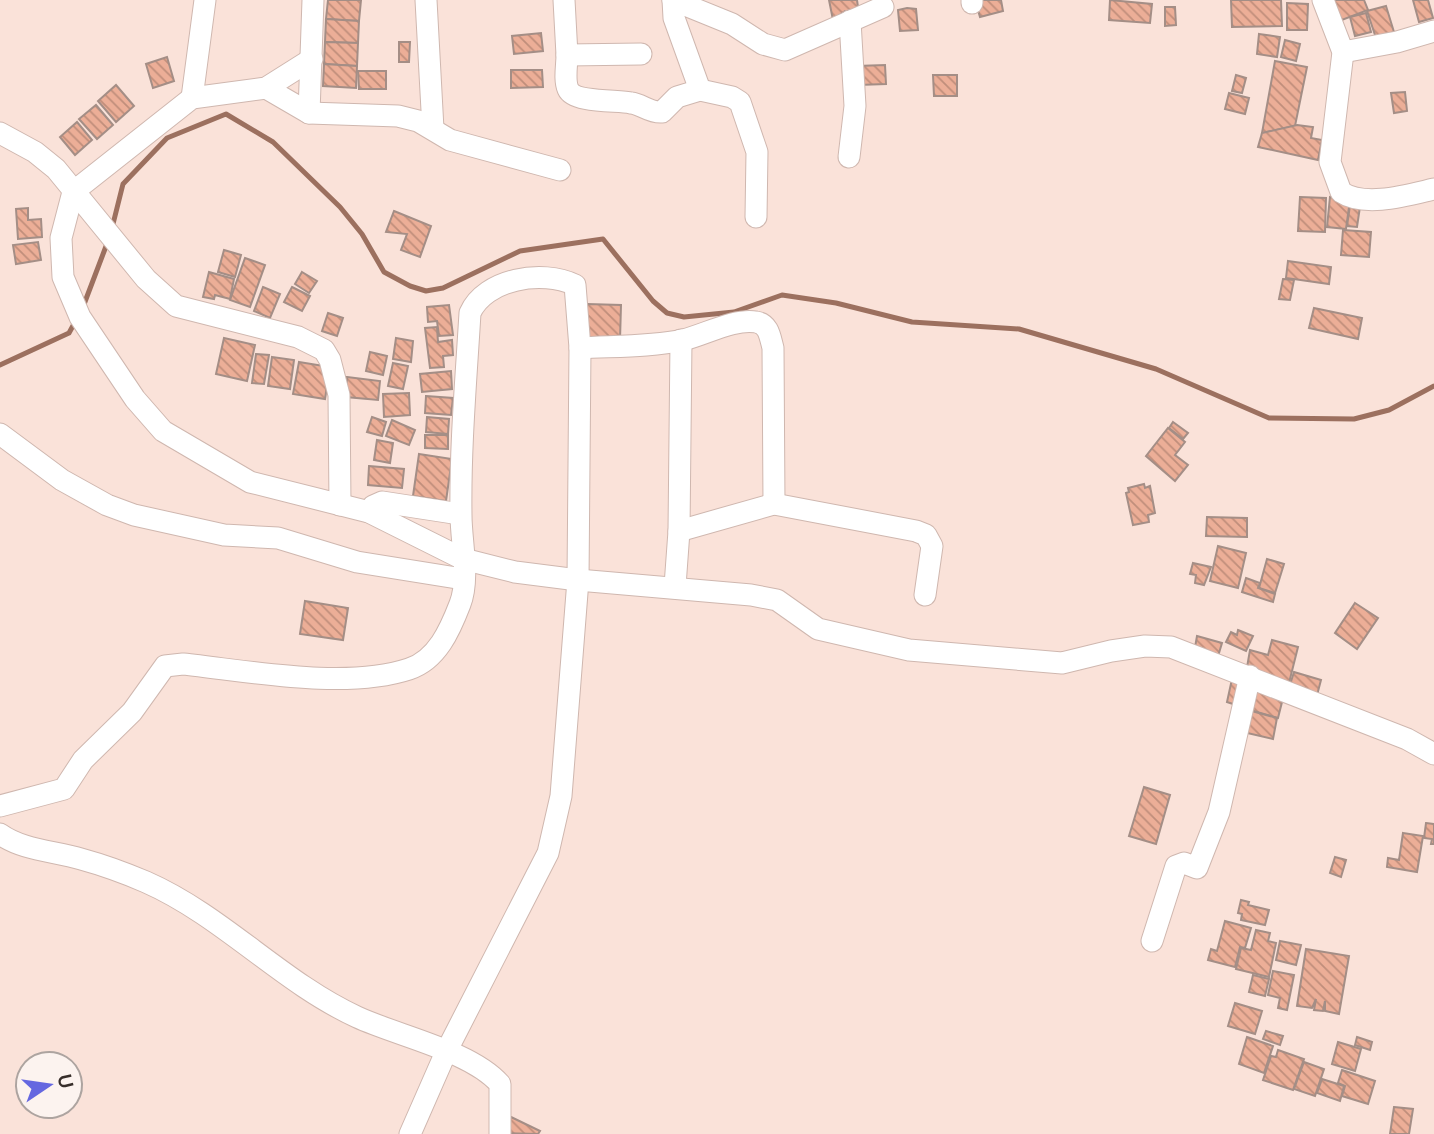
<svg xmlns="http://www.w3.org/2000/svg" width="1434" height="1134" font-family="Lato,sans-serif">
<style>
.lines{fill:none;stroke-linecap:round;stroke-linejoin:round}
.stream{stroke:#9c705f;stroke-width:5}
.building{fill:url(#building-back-hatch);stroke:#a48e86;stroke-width:2}
.street-casing{stroke:#cfb7af;stroke-width:23}
.street{stroke:#fff;stroke-width:21}
</style>
<defs>
<pattern id="building-back-hatch" width="6" height="6" patternUnits="userSpaceOnUse" patternTransform="scale(1.75)"><rect width="6" height="6" fill="#ecae97"/><path d="M-1 5l2 2M0 0l6 6M5-1l2 2" fill="none" stroke="#c08e7b"/></pattern>
</defs>
<rect width="100%" height="100%" fill="#fae2d9"/>
<g class="lines">
<g class="stream">
<polyline points="112,228 123,184 167,138 226,114 273,142 340,207 362,234 384,272 410,286 426,291 443,288 520,251 603,239 653,301 667,313 684,317 734,312 782,295 836,303 912,322 1019,329 1156,369 1269,418 1354,419 1389,410 1434,386"/>
<polyline points="83,307 108,241"/>
<polyline points="0,365 69,333 75,322"/>
</g>
</g>
<g class="building">
<polygon points="328,0 361,0 359,21 326,19"/>
<polygon points="829,0 857,0 859,14 845,11 833,20"/>
<polygon points="975,0 1001,0 1003,11 980,17"/>
<polygon points="1110,0 1152,4 1150,23 1109,20"/>
<polygon points="1231,0 1281,0 1282,26 1232,27"/>
<polygon points="1325,0 1364,0 1368,10 1334,23"/>
<polygon points="1413,0 1428,0 1433,18 1419,22"/>
<polygon points="1287,3 1308,4 1307,30 1287,30"/>
<polygon points="1386,6 1394,32 1376,38 1367,11"/>
<polygon points="1165,7 1175,7 1176,25 1165,26"/>
<polygon points="907,8 916,9 918,30 900,31 898,10"/>
<polygon points="1366,13 1371,32 1355,36 1350,17"/>
<polygon points="326,19 359,21 358,43 325,42"/>
<polygon points="541,33 543,51 514,54 512,36"/>
<polygon points="1259,34 1280,37 1277,57 1257,54"/>
<polygon points="1285,40 1300,44 1296,61 1281,57"/>
<polygon points="325,42 358,43 357,66 324,64"/>
<polygon points="399,42 410,42 409,62 399,62"/>
<polygon points="167,57 174,81 153,88 146,64"/>
<polygon points="1275,61 1307,67 1295,126 1262,133"/>
<polygon points="324,64 357,66 356,88 323,86"/>
<polygon points="885,65 886,84 858,85 857,66"/>
<polygon points="511,70 542,70 543,87 511,88"/>
<polygon points="358,71 386,71 386,89 359,89"/>
<polygon points="933,75 957,75 957,96 934,96"/>
<polygon points="1236,75 1246,78 1242,93 1232,91"/>
<polygon points="116,85 134,106 116,122 98,101"/>
<polygon points="1405,92 1407,111 1394,113 1391,93"/>
<polygon points="1229,93 1249,98 1245,114 1225,109"/>
<polygon points="96,105 113,125 97,139 79,119"/>
<polygon points="77,122 92,140 75,155 60,137"/>
<polygon points="1297,125 1313,127 1311,138 1322,140 1318,160 1258,147 1262,133"/>
<polygon points="1300,197 1326,198 1325,232 1298,231"/>
<polygon points="1330,197 1350,200 1346,229 1327,227"/>
<polygon points="1351,198 1361,200 1357,227 1347,226"/>
<polygon points="28,208 28,220 41,219 42,237 18,239 16,209"/>
<polygon points="394,211 431,226 420,257 401,250 407,234 386,232"/>
<polygon points="1343,230 1371,232 1369,257 1341,255"/>
<polygon points="38,242 41,260 16,264 13,245"/>
<polygon points="224,250 241,255 235,277 218,272"/>
<polygon points="245,258 265,265 250,307 230,300"/>
<polygon points="1288,261 1331,267 1329,284 1286,278"/>
<polygon points="209,272 234,279 230,299 215,295 214,299 203,297"/>
<polygon points="302,272 317,281 309,293 295,284"/>
<polygon points="1283,279 1294,280 1290,300 1279,299"/>
<polygon points="263,287 280,294 270,318 254,311"/>
<polygon points="292,287 310,296 302,311 284,302"/>
<polygon points="587,304 621,305 620,340 586,339"/>
<polygon points="449,305 453,335 439,336 437,321 428,322 427,307"/>
<polygon points="1314,308 1362,318 1358,339 1309,328"/>
<polygon points="328,313 343,318 337,336 322,331"/>
<polygon points="437,327 438,342 452,340 453,355 443,356 444,367 430,368 425,328"/>
<polygon points="224,338 255,345 247,381 216,374"/>
<polygon points="396,338 413,341 411,362 393,359"/>
<polygon points="370,352 387,356 383,375 366,371"/>
<polygon points="256,354 269,355 264,384 252,383"/>
<polygon points="272,357 294,360 290,389 268,386"/>
<polygon points="299,362 330,367 325,399 293,394"/>
<polygon points="393,363 408,366 403,389 388,386"/>
<polygon points="451,371 452,389 422,392 420,374"/>
<polygon points="347,377 380,381 378,400 346,397"/>
<polygon points="409,393 410,415 384,417 383,394"/>
<polygon points="426,396 453,398 451,415 425,413"/>
<polygon points="372,417 386,422 382,436 367,432"/>
<polygon points="427,417 449,419 448,434 426,432"/>
<polygon points="392,420 415,430 409,445 386,436"/>
<polygon points="1173,422 1188,433 1183,439 1169,428"/>
<polygon points="1168,428 1185,442 1175,455 1188,465 1175,481 1146,456"/>
<polygon points="425,435 448,435 448,449 425,448"/>
<polygon points="377,440 393,443 390,463 374,460"/>
<polygon points="419,454 452,459 446,501 413,496"/>
<polygon points="369,466 404,469 402,488 368,485"/>
<polygon points="1144,484 1145,488 1150,486 1155,513 1148,515 1149,522 1133,525 1126,493 1129,492 1128,488"/>
<polygon points="1207,517 1247,518 1247,537 1206,536"/>
<polygon points="1218,546 1246,553 1238,588 1210,581"/>
<polygon points="1267,559 1284,564 1275,593 1259,588"/>
<polygon points="1193,563 1211,567 1204,585 1195,583 1196,575 1190,574"/>
<polygon points="1246,578 1260,583 1258,588 1275,594 1273,602 1242,592"/>
<polygon points="305,601 348,608 343,640 300,634"/>
<polygon points="1355,603 1378,618 1357,649 1335,633"/>
<polygon points="1238,630 1253,636 1246,651 1226,642 1231,632 1237,635"/>
<polygon points="1197,636 1222,643 1216,663 1194,653"/>
<polygon points="1272,640 1298,647 1288,687 1246,673 1250,650 1268,655"/>
<polygon points="1294,672 1321,680 1316,699 1288,691"/>
<polygon points="1232,679 1247,683 1236,705 1227,702"/>
<polygon points="1254,686 1283,698 1278,718 1243,708"/>
<polygon points="1248,710 1277,718 1273,739 1243,732"/>
<polygon points="1144,787 1170,795 1156,844 1129,836"/>
<polygon points="1426,823 1434,824 1434,844 1431,844 1432,839 1424,838"/>
<polygon points="1403,833 1423,836 1417,872 1387,867 1388,858 1399,860"/>
<polygon points="1335,857 1346,860 1341,877 1330,873"/>
<polygon points="1241,900 1249,902 1248,905 1269,910 1265,925 1241,920 1242,914 1238,913"/>
<polygon points="1225,921 1251,928 1245,948 1240,947 1235,967 1208,960 1211,949 1217,951"/>
<polygon points="1256,930 1270,933 1268,941 1276,943 1269,977 1236,969 1241,948 1251,950"/>
<polygon points="1280,941 1301,945 1296,965 1276,960"/>
<polygon points="1306,949 1349,956 1339,1014 1325,1011 1325,1001 1323,1011 1314,1010 1316,999 1312,1008 1297,1006"/>
<polygon points="1273,971 1294,975 1287,1010 1278,1008 1280,998 1268,995"/>
<polygon points="1253,975 1269,979 1265,996 1249,992"/>
<polygon points="1235,1003 1262,1011 1255,1034 1228,1026"/>
<polygon points="1266,1031 1283,1036 1280,1045 1263,1039"/>
<polygon points="1247,1037 1273,1046 1264,1073 1239,1064"/>
<polygon points="1357,1037 1372,1042 1370,1050 1355,1045"/>
<polygon points="1338,1042 1361,1049 1355,1071 1332,1064"/>
<polygon points="1278,1050 1304,1059 1293,1090 1263,1080 1271,1056 1276,1057"/>
<polygon points="1304,1062 1324,1069 1315,1096 1294,1089"/>
<polygon points="1342,1070 1375,1081 1368,1104 1342,1096 1345,1086 1338,1083"/>
<polygon points="1322,1079 1344,1086 1340,1101 1317,1093"/>
<polygon points="1394,1107 1413,1109 1409,1134 1390,1134"/>
<polygon points="511,1117 540,1131 538,1134 503,1133"/>
</g>
<g class="lines">
<defs>
<g id="street">
<polyline points="426,0 433,129"/>
<polyline points="564,0 567,55 641,54"/>
<polyline points="673,0 732,24 763,44 785,50 883,7"/>
<polyline points="972,0 972,3"/>
<path d="M1323,0l20,52 -13,110 11,30c24,16 67,3 93,-3"/>
<polyline points="1343,52 1397,42 1434,31"/>
<path d="M567,55c0,10 -3,25 1,34 6,14 50,11 63,14 11,1 18,10 31,9l15,-15 23,-7 -26,-72 -1,-18"/>
<polyline points="312,59 266,88 192,98 73,192 61,238 63,277 80,317 135,399 163,431 250,482 369,512 463,559 515,572 578,580 751,595 777,600 818,629 909,650 1062,663 1111,651 1145,646 1171,647 1407,739 1434,754"/>
<polyline points="266,88 309,113 398,116 418,121 450,140 560,170"/>
<polyline points="700,90 732,97 740,102 757,152 756,217"/>
<polyline points="192,98 205,0"/>
<polyline points="309,113 313,0"/>
<polyline points="0,133 35,152 56,169 146,279 176,306 298,337 324,350 330,360 339,395 340,505"/>
<polyline points="849,157 855,106 850,21"/>
<path d="M580,348c33,-2 70,-1 103,-8 21,-5 52,-22 73,-18 13,2 14,15 17,26l1,156"/>
<polyline points="0,434 62,480 107,505 134,515 224,535 278,538 357,562 463,579"/>
<polyline points="369,512 373,506 382,502 460,514"/>
<polyline points="679,531 774,504 916,531 926,535 932,546 925,595"/>
<polyline points="675,586 679,531 681,340"/>
<path d="M0,806l64,-17 19,-29 49,-48 33,-46 18,-2c66,7 162,26 226,5 28,-9 41,-39 51,-65 10,-26 1,-62 1,-89 -1,-67 5,-135 9,-202 15,-34 72,-44 105,-28l5,63 -2,232 -17,216 -13,57 -102,199 -36,82"/>
<path d="M0,834c22,16 54,17 81,25 22,6 44,14 65,23 77,34 135,100 211,135 41,19 114,34 143,67v50"/>
<polyline points="1152,941 1176,866 1184,863 1197,868 1219,812 1250,676"/>
</g>
</defs>
<use href="#street" class="street-casing"/>
<use href="#street" class="street"/>
</g>
<g transform="translate(49 1085) rotate(77)"><circle r="33" fill="#fcf3ef" stroke="#ada4a0" stroke-width="2"/>
<path d="M0-5L12 26L0 18L-12 26Z" fill="#6567e0"/>
<text y="-10" font-size="19" font-weight="bold" text-anchor="middle" fill="#372e2a">U</text>
</g>
</svg>
